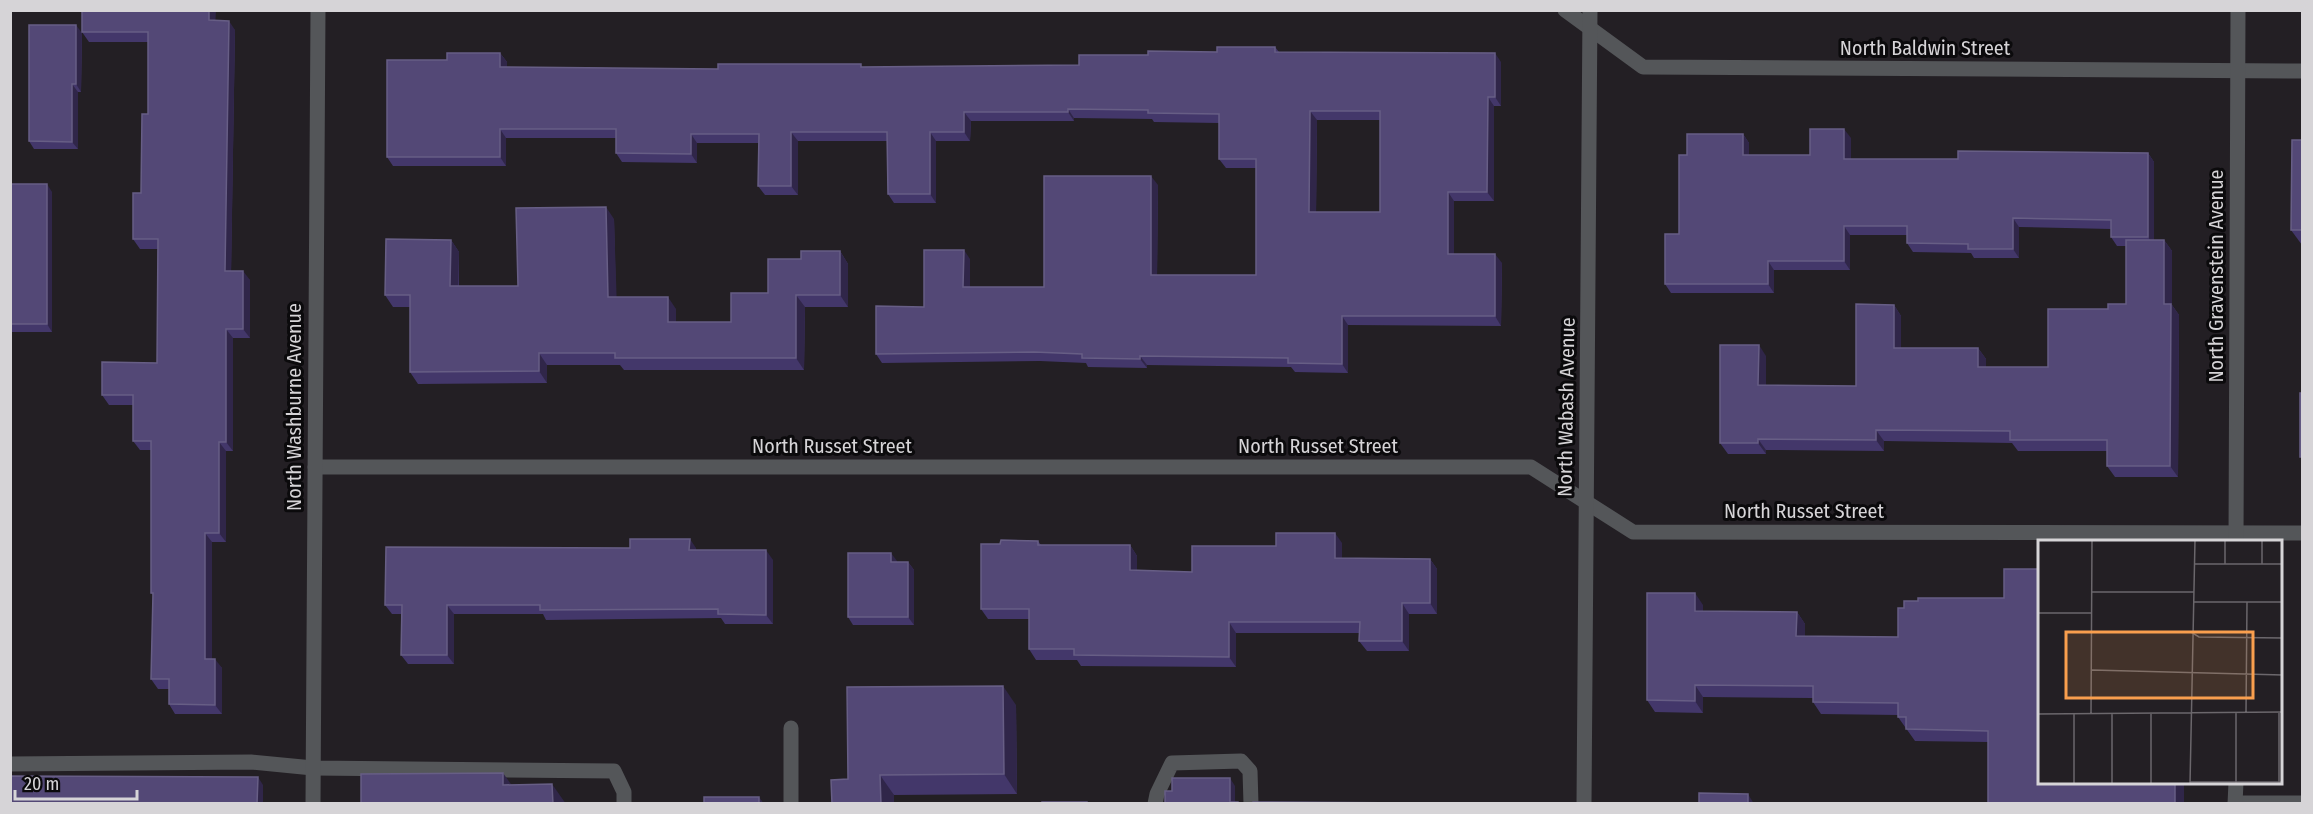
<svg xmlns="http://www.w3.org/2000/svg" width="2313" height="814" font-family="'Fira Sans Condensed',sans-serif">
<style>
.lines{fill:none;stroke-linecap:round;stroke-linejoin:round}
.service{stroke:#545659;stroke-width:15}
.minor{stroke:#545659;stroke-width:15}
.wall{fill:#43376a;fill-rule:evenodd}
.shaded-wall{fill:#302649}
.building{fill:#534876;stroke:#675e85;stroke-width:1.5;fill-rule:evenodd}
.labels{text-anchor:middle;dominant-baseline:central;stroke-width:6;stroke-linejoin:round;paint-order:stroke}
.street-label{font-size:20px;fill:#d6d4d7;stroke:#0b0a0c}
.inset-road{fill:none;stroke:#6b676c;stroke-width:1.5}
.view{fill:#fa9f4e;fill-opacity:0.15;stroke:#fa9f4e;stroke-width:3}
.inset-edge{fill:none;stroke:#d6d4d7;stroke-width:3}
</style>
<rect width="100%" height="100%" fill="#231f24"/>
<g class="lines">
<g class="service">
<polyline points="791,728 791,804"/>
<polyline points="10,764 251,762 313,768 614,771 624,792 624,804"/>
<polyline points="2235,803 2302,803"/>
<polyline points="1155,804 1157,794 1172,763 1241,761 1250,771 1251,804"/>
</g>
<g class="minor">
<polyline points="1565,10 1643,67 2302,71"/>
<polyline points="315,467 1531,467 1633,532 2302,533"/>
<polyline points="2236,541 2238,10"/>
<polyline points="313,804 318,10"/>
<polyline points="1584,804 1590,10"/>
<polyline points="2235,804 2236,782"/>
</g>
</g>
<g class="wall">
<polygon points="216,21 235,30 231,271 250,280 250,338 233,338 233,451 226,451 226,542 212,542 212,659 222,668 222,714 175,714 169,704 169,689 158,689 151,679 153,595 151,593 151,450 140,450 133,441 133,405 109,405 102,395 157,363 158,249 140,249 133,239 141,193 148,114 148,42 89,42 82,32"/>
<polygon points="82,33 81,92 78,92 78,149 34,149 29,141"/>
<path d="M1275,47l4,5 222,10v44h-7v95h-40v53l48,9 -1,63 -153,-1v48l-53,-1 -4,-5 -144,-2v3l-59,-1 -2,-4 -46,-2 -158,2 -6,-9 48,-47 46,-48v28h74l114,-102 -1,90h99v-107h-30l-7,-9v-36l-65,-1 -2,-3 -78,-1v3h-103l-1,20h-34v62h-42l-6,-9 -1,-53h-89v54h-33l-7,-9 1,-43h-62v20l-75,-1 -6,-9v-15h-110v28h-113l-6,-9 60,-97 53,-7 7,9v5l211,2 361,-4 69,-10 69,-3zM1317,120h63v92h-64z"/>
<polygon points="1743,134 1749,143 1749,155 1810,155 1851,138 1851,159 1958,159 2148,153 2154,162 2154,240 2164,240 2172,251 2172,305 2179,315 2178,477 2115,477 2107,466 2107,451 2018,451 2012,443 1884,441 1884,451 1766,450 1766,454 1728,454 1720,443 1766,356 1766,385 1856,386 1894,305 1901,316 1901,348 1978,348 1986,359 1986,367 2048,367 2108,309 2126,304 2126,246 2117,246 2111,237 2111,229 2019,227 2019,258 1974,258 1971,253 1913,252 1907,243 1907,235 1850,235 1850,270 1774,270 1774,293 1671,293 1665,284 1679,234 1687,155"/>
<polygon points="2302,140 2302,245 2291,230"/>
<polygon points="10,184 52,192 52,332 10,332"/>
<polygon points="614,219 616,297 676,309 676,322 731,322 768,293 801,259 840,251 848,264 848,307 805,307 804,370 624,370 620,365 547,365 547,383 418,384 410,372 410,307 393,307 385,295 451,240 459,252 459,286 518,286"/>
<polygon points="1038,541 1041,545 1130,545 1137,556 1137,571 1192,572 1276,546 1342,543 1342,558 1430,559 1437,569 1437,614 1409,614 1409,651 1367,651 1359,641 1359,633 1236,633 1236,667 1081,666 1077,660 1036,660 1029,649 1029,619 988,619 981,609 1000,544"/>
<polygon points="696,548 696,550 773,560 773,624 725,624 721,618 546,620 543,614 454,614 454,664 408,664 401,655 401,614 392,614 385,605"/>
<polygon points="897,561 897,562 908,562 914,570 914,625 853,625 848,617"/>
<polygon points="2040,569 1988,742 1915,741 1898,717 1898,715 1821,714 1813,702 1813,698 1703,697 1703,713 1655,712 1647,700 1703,605 1703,611 1797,612 1805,624 1805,636 1898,637 1904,608 2004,598"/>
<polygon points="1016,705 1017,794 894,795 848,779"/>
</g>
<g class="shaded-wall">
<polygon points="209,10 216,10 215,30 209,20"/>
<polygon points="229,21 235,30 231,280 225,271"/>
<polygon points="76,25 82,33 81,92 76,84"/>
<polygon points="500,53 507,62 507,76 500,67"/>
<polygon points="1495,53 1501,62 1501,106 1495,97"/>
<polygon points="72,84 78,92 78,149 72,142"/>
<polygon points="1488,97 1494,106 1494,201 1487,192"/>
<polygon points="1068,109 1074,118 1074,121 1068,112"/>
<polygon points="1310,111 1317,120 1316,221 1309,212"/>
<polygon points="964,112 971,121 970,141 964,132"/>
<polygon points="500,129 506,138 506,166 500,157"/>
<polygon points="1844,129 1851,138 1851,168 1844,159"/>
<polygon points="791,132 798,141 798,195 791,186"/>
<polygon points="930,132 936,141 936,203 930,194"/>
<polygon points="691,134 697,143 697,163 691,154"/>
<polygon points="1743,134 1749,143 1749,164 1743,155"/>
<polygon points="2148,153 2154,162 2154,246 2148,237"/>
<polygon points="1151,176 1158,185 1157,284 1151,275"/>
<polygon points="47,184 52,192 52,332 47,324"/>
<polygon points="1448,192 1454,201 1454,263 1448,254"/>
<polygon points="606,207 614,219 617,309 608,297"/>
<polygon points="2013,218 2019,227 2019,258 2013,249"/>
<polygon points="1844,226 1850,235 1850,270 1844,261"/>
<polygon points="451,240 459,252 458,298 450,286"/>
<polygon points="2164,240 2172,251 2172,305 2179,315 2178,477 2170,466 2164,304"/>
<polygon points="964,250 970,259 970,296 963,287"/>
<polygon points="840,251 848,264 848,307 840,295"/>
<polygon points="1495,254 1502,263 1501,326 1495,316"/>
<polygon points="1768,261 1774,270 1774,293 1768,284"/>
<polygon points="243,271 250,280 250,338 243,329"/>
<polygon points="796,295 805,307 804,370 796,358"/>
<polygon points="668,297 676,309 676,334 668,322"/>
<polygon points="1894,305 1901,316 1901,359 1894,348"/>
<polygon points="1342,316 1348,325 1348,373 1342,364"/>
<polygon points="226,329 233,338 233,451 226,442"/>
<polygon points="1759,345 1766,356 1766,397 1758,385"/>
<polygon points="1978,348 1986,359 1986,378 1978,367"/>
<polygon points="539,353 547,365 547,383 539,371"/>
<polygon points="1140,356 1147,365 1147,368 1140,359"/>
<polygon points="1876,430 1884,441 1884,451 1876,440"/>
<polygon points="1758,439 1766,450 1766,454 1758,443"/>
<polygon points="219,442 226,451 226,542 219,533"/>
<polygon points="205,533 212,542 212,668 205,659"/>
<polygon points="1335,533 1342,543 1342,568 1335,558"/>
<polygon points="690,539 696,548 696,560 689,550"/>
<polygon points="1130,545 1137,556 1137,581 1130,570"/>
<polygon points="766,550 773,560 773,624 766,615"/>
<polygon points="891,553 897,561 897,570 891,562"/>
<polygon points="1430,559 1437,569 1437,614 1430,603"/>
<polygon points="908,562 914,570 914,625 908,617"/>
<polygon points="1695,593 1703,605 1703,623 1695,611"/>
<polygon points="1402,603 1409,614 1409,651 1402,641"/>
<polygon points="447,605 454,614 454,664 447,655"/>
<polygon points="1797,612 1805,624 1805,648 1796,636"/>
<polygon points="1229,622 1236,633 1236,667 1229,657"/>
<polygon points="215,659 222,668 222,714 215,705"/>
<polygon points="1695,685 1703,697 1703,713 1695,701"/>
<polygon points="1003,686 1016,705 1017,794 1004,774"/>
<polygon points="503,773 521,798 503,785"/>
<polygon points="880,775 894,795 894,804 881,804"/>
<polygon points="258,777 263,785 263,804 257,804"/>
<polygon points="1230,778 1235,786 1235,804 1230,802"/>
<rect x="2175" y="783" width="9" height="21"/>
<polygon points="552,784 566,804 553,804"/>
<polygon points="1748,794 1754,804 1748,804"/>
<polygon points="759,797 764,804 759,804"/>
</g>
<g class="building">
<polygon points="82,10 209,10 209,20 229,21 225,271 243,271 243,329 226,329 226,442 219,442 219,533 205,533 205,659 215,659 215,705 169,704 169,679 151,679 153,593 151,593 151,441 133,441 133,395 102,395 102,362 157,363 158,239 133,239 133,193 141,193 142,114 148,114 148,32 82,32"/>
<polygon points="29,25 76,25 76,84 72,84 72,142 29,141"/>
<path d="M1217,47h58v5l220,1v44h-7l-1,95h-39v62h47v62h-153v48l-54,-1v-5l-148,-2v3l-58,-1v-4l-48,-2 -158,2v-48l48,1v-57h40l-1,37h81v-111h107v99h105v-116h-37v-45l-71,-1v-3l-80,-1v3h-104v20h-34v62h-42l-1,-62h-96v54h-33l1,-52h-68v20l-75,-1v-24h-116v28h-113v-97h60v-7h53v14l218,2v-5h143v3l218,-2v-10h69v-4l69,1zM1310,111h70v101h-71z"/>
<polygon points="1810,129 1844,129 1844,159 1958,159 1958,151 2148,153 2148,237 2111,237 2111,220 2013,218 2013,249 1968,249 1968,244 1907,243 1907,226 1844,226 1844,261 1768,261 1768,284 1665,284 1665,234 1679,234 1679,155 1687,155 1687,134 1743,134 1743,155 1810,155"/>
<polygon points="2292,140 2302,140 2302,230 2291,230"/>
<rect x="10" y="184" width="37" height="140"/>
<polygon points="606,207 608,297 668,297 668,322 731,322 731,293 768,293 768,259 801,259 801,251 840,251 840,295 796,295 796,358 615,358 615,353 539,353 539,371 410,372 410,295 385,295 386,239 451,240 450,286 518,286 516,208"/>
<polygon points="2126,240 2164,240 2164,304 2171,304 2170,466 2107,466 2107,440 2010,440 2010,431 1876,430 1876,440 1758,439 1758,443 1720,443 1720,345 1759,345 1758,385 1856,386 1856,304 1894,305 1894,348 1978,348 1978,367 2048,367 2048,309 2108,309 2108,304 2126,304"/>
<rect x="2300" y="393" width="2" height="64"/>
<polygon points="1276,533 1335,533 1335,558 1430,559 1430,603 1402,603 1402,641 1359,641 1360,622 1229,622 1229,657 1074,655 1074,649 1029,649 1029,609 981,609 981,544 1000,544 1001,540 1038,541 1038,545 1130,545 1130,570 1192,572 1192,546 1276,546"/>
<polygon points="630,539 690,539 689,550 766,550 766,615 718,614 718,609 540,610 540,605 447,605 447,655 401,655 402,605 385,605 386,547 630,548"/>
<polygon points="848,553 891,553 891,562 908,562 908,617 848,617"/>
<polygon points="2004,569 2040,569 2040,783 2175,783 2175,804 1988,804 1988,731 1906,729 1906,717 1898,717 1898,703 1813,702 1813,686 1695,685 1695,701 1647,700 1647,593 1695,593 1695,611 1797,612 1796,636 1898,637 1898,608 1904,608 1904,601 1918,601 1918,598 2004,598"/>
<polygon points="1003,686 1004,774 880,775 881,804 832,804 831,780 848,779 847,687"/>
<polygon points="503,773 503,785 552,784 553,804 361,804 361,774"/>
<polygon points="10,776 258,777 257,804 10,804"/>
<polygon points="1172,778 1230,778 1230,802 1238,802 1241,804 1165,804 1165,791 1172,791"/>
<polygon points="1699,793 1748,794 1748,804 1699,804"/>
<rect x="704" y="797" width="55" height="7"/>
<rect x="1042" y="802" width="45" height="2"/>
<polygon points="1253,802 1417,803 1417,804 1250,804"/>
<polygon points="1982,803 1982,804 1927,804"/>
</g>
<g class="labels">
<g class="street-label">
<text x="1925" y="48">North Baldwin Street</text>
<text transform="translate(2216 276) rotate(-90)">North Gravenstein Avenue</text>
<text transform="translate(294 407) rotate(-90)">North Washburne Avenue</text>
<text transform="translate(1566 407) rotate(-89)">North Wabash Avenue</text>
<text x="832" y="446">North Russet Street</text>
<text x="1318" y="446">North Russet Street</text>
<text x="1804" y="511">North Russet Street</text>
</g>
</g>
<g transform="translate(2038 540)">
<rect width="244" height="244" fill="#231f24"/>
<path class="inset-road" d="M187,0v24M157,24h88M224,24v-24M54,52h102M156,62h89M0,73h54M54,92h99l8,5 84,1M54,130l191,5M53,173l1,-173M198,173v71M208,173l1,-111M0,174l245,-2M113,174v70M152,242h93M36,244v-71M74,244v-71M152,244l5,-244M241,244v-72"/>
<path class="view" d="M28,92h187v66h-187z"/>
<rect width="244" height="244" class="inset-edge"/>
</g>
<rect width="2313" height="814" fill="none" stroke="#d6d4d7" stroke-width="24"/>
<path d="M15 790v9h122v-9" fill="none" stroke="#d6d4d7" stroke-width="3"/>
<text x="24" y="790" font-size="18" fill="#d6d4d7" stroke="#0b0a0c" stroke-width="4.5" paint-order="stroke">20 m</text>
</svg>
